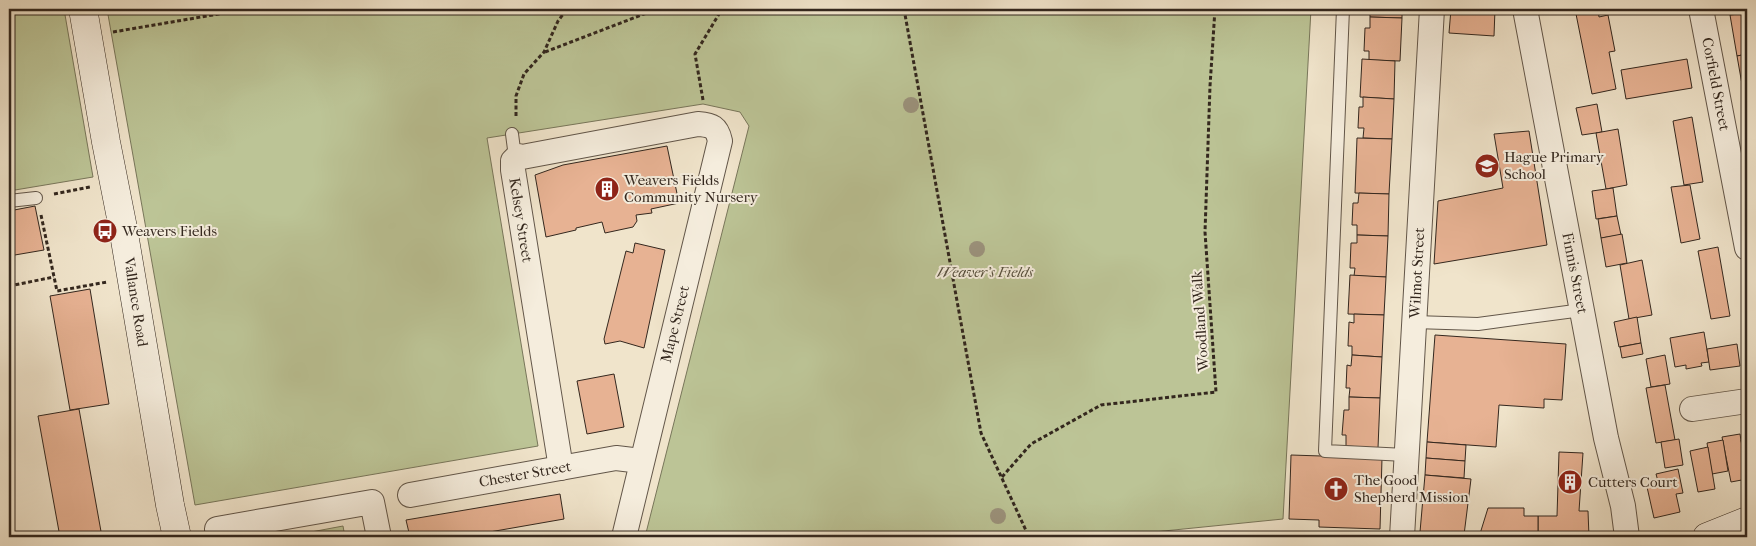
<svg xmlns="http://www.w3.org/2000/svg" width="1756" height="546" font-family="'IM FELL French Canon',serif">
<style>
.green{fill:#bcc496;stroke:#78765a}
.building{fill:#e7b293;stroke:#33271e}
.lines{fill:none;stroke-linecap:round;stroke-linejoin:round}
.service-casing{stroke:#625649;stroke-width:14}
.minor-casing{stroke:#625649;stroke-width:26}
.secondary-casing{stroke:#33271e;stroke-width:29}
.path{stroke:#33271e;stroke-width:3;stroke-dasharray:4 2.5;stroke-linecap:butt}
.service{stroke:#f5eddd;stroke-width:12}
.minor{stroke:#f5eddd;stroke-width:24}
.secondary{stroke:#f5eddd;stroke-width:28}
.tree{fill:#9b927c}
.labels{text-anchor:middle;dominant-baseline:central;stroke-width:4;stroke-linejoin:round;paint-order:stroke}
.street-label{font-size:15px;fill:#33271e;stroke:#f5eddd}
.poi-label{font-size:15px;fill:#33271e;stroke:#f5eddd;text-anchor:start}
.park-label{font-size:15px;font-style:italic;fill:#554e3c;stroke:#f5eddd}
</style>
<rect width="100%" height="100%" fill="#f0e4cb"/>
<filter id="stains"><feTurbulence type="fractalNoise" baseFrequency=".004" numOctaves="4"/><feColorMatrix values="0 0 0 0 .2 0 0 0 0 .09 0 0 0 0 .02 0 0 0 .5 -.17"/></filter>
<radialGradient id="worn" r=".72"><stop offset=".6" stop-color="#630" stop-opacity="0"/><stop offset="1" stop-color="#630" stop-opacity=".3"/></radialGradient>
<g class="green">
<polygon points="9,9 64,9 93,177 9,191"/>
<polygon points="107,9 1311,9 1283,519 1104,537 645,537 749,126 740,112 703,104 487,138 538,446 195,505"/>
<polygon points="343,526 345,537 312,537 311,532"/>
</g>
<g class="building">
<polygon points="1370,9 1402,9 1402,18 1370,17"/>
<polygon points="1451,9 1495,9 1494,36 1449,33"/>
<polygon points="1575,9 1598,9 1599,17 1608,15 1615,51 1609,52 1616,89 1592,94"/>
<polygon points="1729,9 1747,9 1747,12 1730,15"/>
<polygon points="1747,13 1747,54 1737,56 1730,15"/>
<polygon points="1370,17 1402,18 1400,61 1369,60 1369,51 1364,51 1365,28 1370,28"/>
<polygon points="1747,54 1747,89 1743,90 1737,56"/>
<polygon points="1362,59 1395,61 1394,99 1360,97"/>
<polygon points="1687,59 1692,88 1626,99 1621,70"/>
<polygon points="1747,89 1747,114 1743,90"/>
<polygon points="1363,97 1394,99 1392,139 1363,138 1364,128 1358,128 1359,107 1363,107"/>
<polygon points="1597,104 1602,132 1582,135 1576,108"/>
<polygon points="1692,117 1703,182 1684,185 1673,121"/>
<polygon points="1618,129 1627,185 1606,189 1596,133"/>
<polygon points="1529,131 1547,245 1434,264 1438,201 1503,188 1494,134"/>
<polygon points="1357,138 1392,139 1389,194 1355,193"/>
<polygon points="667,146 679,203 651,209 652,213 636,215 637,221 633,227 605,233 602,222 576,228 576,230 546,237 535,175 563,165"/>
<polygon points="1690,185 1700,239 1681,243 1671,187"/>
<polygon points="1613,188 1617,216 1596,219 1592,191"/>
<polygon points="1359,193 1389,194 1388,236 1357,235 1357,225 1352,225 1353,203 1358,203"/>
<polygon points="35,206 44,250 9,256 9,211"/>
<polygon points="1617,216 1621,235 1601,238 1598,219"/>
<polygon points="1622,234 1627,263 1606,267 1601,238"/>
<polygon points="1357,235 1388,236 1386,277 1354,276 1355,268 1350,268 1351,243 1357,243"/>
<polygon points="635,243 665,250 644,348 620,341 605,344 604,339 626,251 633,253"/>
<polygon points="1718,247 1730,316 1711,319 1698,251"/>
<polygon points="1642,260 1652,315 1629,319 1620,265"/>
<polygon points="1350,275 1386,277 1384,315 1348,314"/>
<polygon points="90,289 109,404 70,410 50,296"/>
<polygon points="1354,314 1384,315 1382,357 1352,355 1352,346 1348,346 1349,322 1354,323"/>
<polygon points="1637,317 1641,343 1619,347 1614,322"/>
<polygon points="1704,332 1709,362 1701,363 1702,366 1686,369 1686,365 1675,367 1670,338"/>
<polygon points="1435,335 1566,344 1562,400 1544,399 1544,408 1499,405 1496,447 1427,442"/>
<polygon points="1641,343 1643,354 1622,358 1620,347"/>
<polygon points="1737,344 1740,366 1710,370 1707,349"/>
<polygon points="1352,355 1382,357 1380,398 1349,397 1350,388 1346,388 1347,365 1351,366"/>
<polygon points="1665,355 1670,384 1651,387 1646,359"/>
<polygon points="614,374 624,427 587,434 577,381"/>
<polygon points="1665,385 1675,440 1656,443 1646,388"/>
<polygon points="1349,397 1380,398 1378,448 1346,446 1346,435 1342,435 1344,410 1349,410"/>
<polygon points="79,409 102,537 60,537 38,416"/>
<polygon points="1740,434 1747,479 1731,482 1722,437"/>
<polygon points="1679,439 1683,465 1665,468 1661,442"/>
<polygon points="1747,439 1747,471 1741,440"/>
<polygon points="1723,440 1728,471 1712,474 1707,443"/>
<polygon points="1427,442 1466,445 1465,461 1426,458"/>
<polygon points="1708,447 1715,489 1698,492 1690,451"/>
<polygon points="1559,452 1583,453 1579,511 1588,511 1589,537 1538,537 1538,516 1557,516"/>
<polygon points="1291,455 1382,458 1380,529 1319,527 1319,520 1289,519"/>
<polygon points="1426,458 1465,461 1464,478 1425,475"/>
<polygon points="1678,469 1683,493 1676,494 1680,512 1654,518 1647,487 1659,485 1656,474"/>
<polygon points="1425,475 1471,479 1464,535 1420,532"/>
<polygon points="560,494 564,519 461,537 410,537 406,520"/>
<polygon points="1488,508 1524,508 1524,516 1538,516 1538,537 1479,537"/>
</g>
<g class="lines">
<defs>
<g id="service">
<polyline points="1343,9 1325,451 1406,455"/>
<polyline points="512,134 515,157"/>
<polyline points="9,201 36,198"/>
<polyline points="1414,322 1478,324 1582,310"/>
</g>
<g id="minor">
<polyline points="1525,9 1606,438 1623,506 1627,537"/>
<polyline points="1701,9 1747,248"/>
<polyline points="1692,409 1747,401"/>
<path d="M561,468l-48,-298v-9l5,-5 4,1 176,-33c14,1 19,3 22,17l-96,396"/>
<polyline points="410,495 616,458 641,461"/>
<polyline points="217,529 372,502 379,537"/>
<polyline points="1402,537 1432,9"/>
</g>
<g id="secondary">
<polyline points="83,9 106,142 123,228 170,505 177,537"/>
<polyline points="1707,537 1747,521"/>
</g>
</defs>
<use href="#service" class="service-casing"/>
<use href="#minor" class="minor-casing"/>
<use href="#secondary" class="secondary-casing"/>
<g class="path">
<polyline points="701,9 720,12"/>
<polyline points="904,9 981,433 1029,537"/>
<polyline points="113,32 248,9"/>
<polyline points="545,52 657,9"/>
<polyline points="703,100 695,54 722,9"/>
<polyline points="516,116 516,96 524,74 544,52 558,21 567,9"/>
<polyline points="54,194 90,187"/>
<polyline points="41,215 57,291 107,282"/>
<polyline points="9,286 54,277"/>
<polyline points="1002,477 1031,444 1101,405 1216,392 1205,232 1210,86 1215,9"/>
</g>
<use href="#service" class="service"/>
<use href="#minor" class="minor"/>
<use href="#secondary" class="secondary"/>
</g>
<g class="tree">
<circle cx="911" cy="105" r="8"/>
<circle cx="977" cy="249" r="8"/>
<circle cx="998" cy="516" r="8"/>
</g>
<defs>
<symbol id="school-disc" viewBox="-11 -11 22 22"><circle r="9.5" fill="#8f2418" stroke="#f5eddd"/><path d="M0-5L7-2L0 1L-7-2ZM-4 1L0 2.5L4 1V4Q0 6-4 4Z" fill="#fff"/></symbol>
<symbol id="building-disc" viewBox="-11 -11 22 22"><circle r="9.5" fill="#8f2418" stroke="#f5eddd"/><path d="M-4-6H4V6H1V3H-1V6H-4ZM-2.5-4.3h1.7v1.8h-1.7ZM.8-4.3h1.7v1.8H.8ZM-2.5-1h1.7V.8h-1.7ZM.8-1h1.7V.8H.8Z" fill="#fff"/></symbol>
<symbol id="bus-disc" viewBox="-11 -11 22 22"><circle r="9.5" fill="#8f2418" stroke="#f5eddd"/><path d="M-5-6H5V4H4V6H2V4H-2V6H-4V4H-5ZM-3.5-4V0h7V-4ZM-3.5 1.2v1.5H-2V1.2ZM2 1.2v1.5H3.5V1.2Z" fill="#fff"/></symbol>
<symbol id="church-disc" viewBox="-11 -11 22 22"><circle r="9.5" fill="#8f2418" stroke="#f5eddd"/><path d="M-1.2-6h2.4v3.5h3.3v2.4h-3.3V6h-2.4V-.1h-3.3v-2.4h3.3Z" fill="#fff"/></symbol>
</defs>
<g fill-rule="evenodd">
<use href="#school-disc" x="1473" y="152" width="28" height="28"/>
<use href="#building-disc" x="593" y="175" width="28" height="28"/>
<use href="#bus-disc" x="91" y="217" width="28" height="28"/>
<use href="#building-disc" x="1556" y="468" width="28" height="28"/>
<use href="#church-disc" x="1322" y="475" width="28" height="28"/>
</g>
<g class="labels">
<g class="street-label">
<text transform="translate(1716 84) rotate(79)">Corfield Street</text>
<text transform="translate(521 220) rotate(81)">Kelsey Street</text>
<text transform="translate(1417 273) rotate(-87)">Wilmot Street</text>
<text transform="translate(1575 273) rotate(79)">Finnis Street</text>
<text transform="translate(136 302) rotate(81)">Vallance Road</text>
<text transform="translate(1200 321) rotate(-94)">Woodland Walk</text>
<text transform="translate(675 324) rotate(-76)">Mape Street</text>
<text transform="translate(525 474) rotate(-10)">Chester Street</text>
</g>
<g class="poi-label">
<text x="1504" y="157">Hague Primary<tspan x="1504" dy="17">School</tspan></text>
<text x="624" y="180">Weavers Fields<tspan x="624" dy="17">Community Nursery</tspan></text>
<text x="122" y="231">Weavers Fields</text>
<text x="1354" y="480">The Good<tspan x="1354" dy="17">Shepherd Mission</tspan></text>
<text x="1588" y="482">Cutters Court</text>
</g>
<g class="park-label">
<text x="985" y="272">Weaver's Fields</text>
</g>
</g>
<rect width="1756" height="546" fill="none" stroke="#f0e4cb" stroke-width="30"/>
<rect x="10" y="10" width="1736" height="526" fill="none" stroke="#33271e" stroke-width="2.5"/>
<rect x="15" y="15" width="1726" height="516" fill="none" stroke="#33271e"/>
<rect width="100%" height="100%" filter="url(#stains)"/>
<rect width="100%" height="100%" fill="url(#worn)"/>
</svg>
